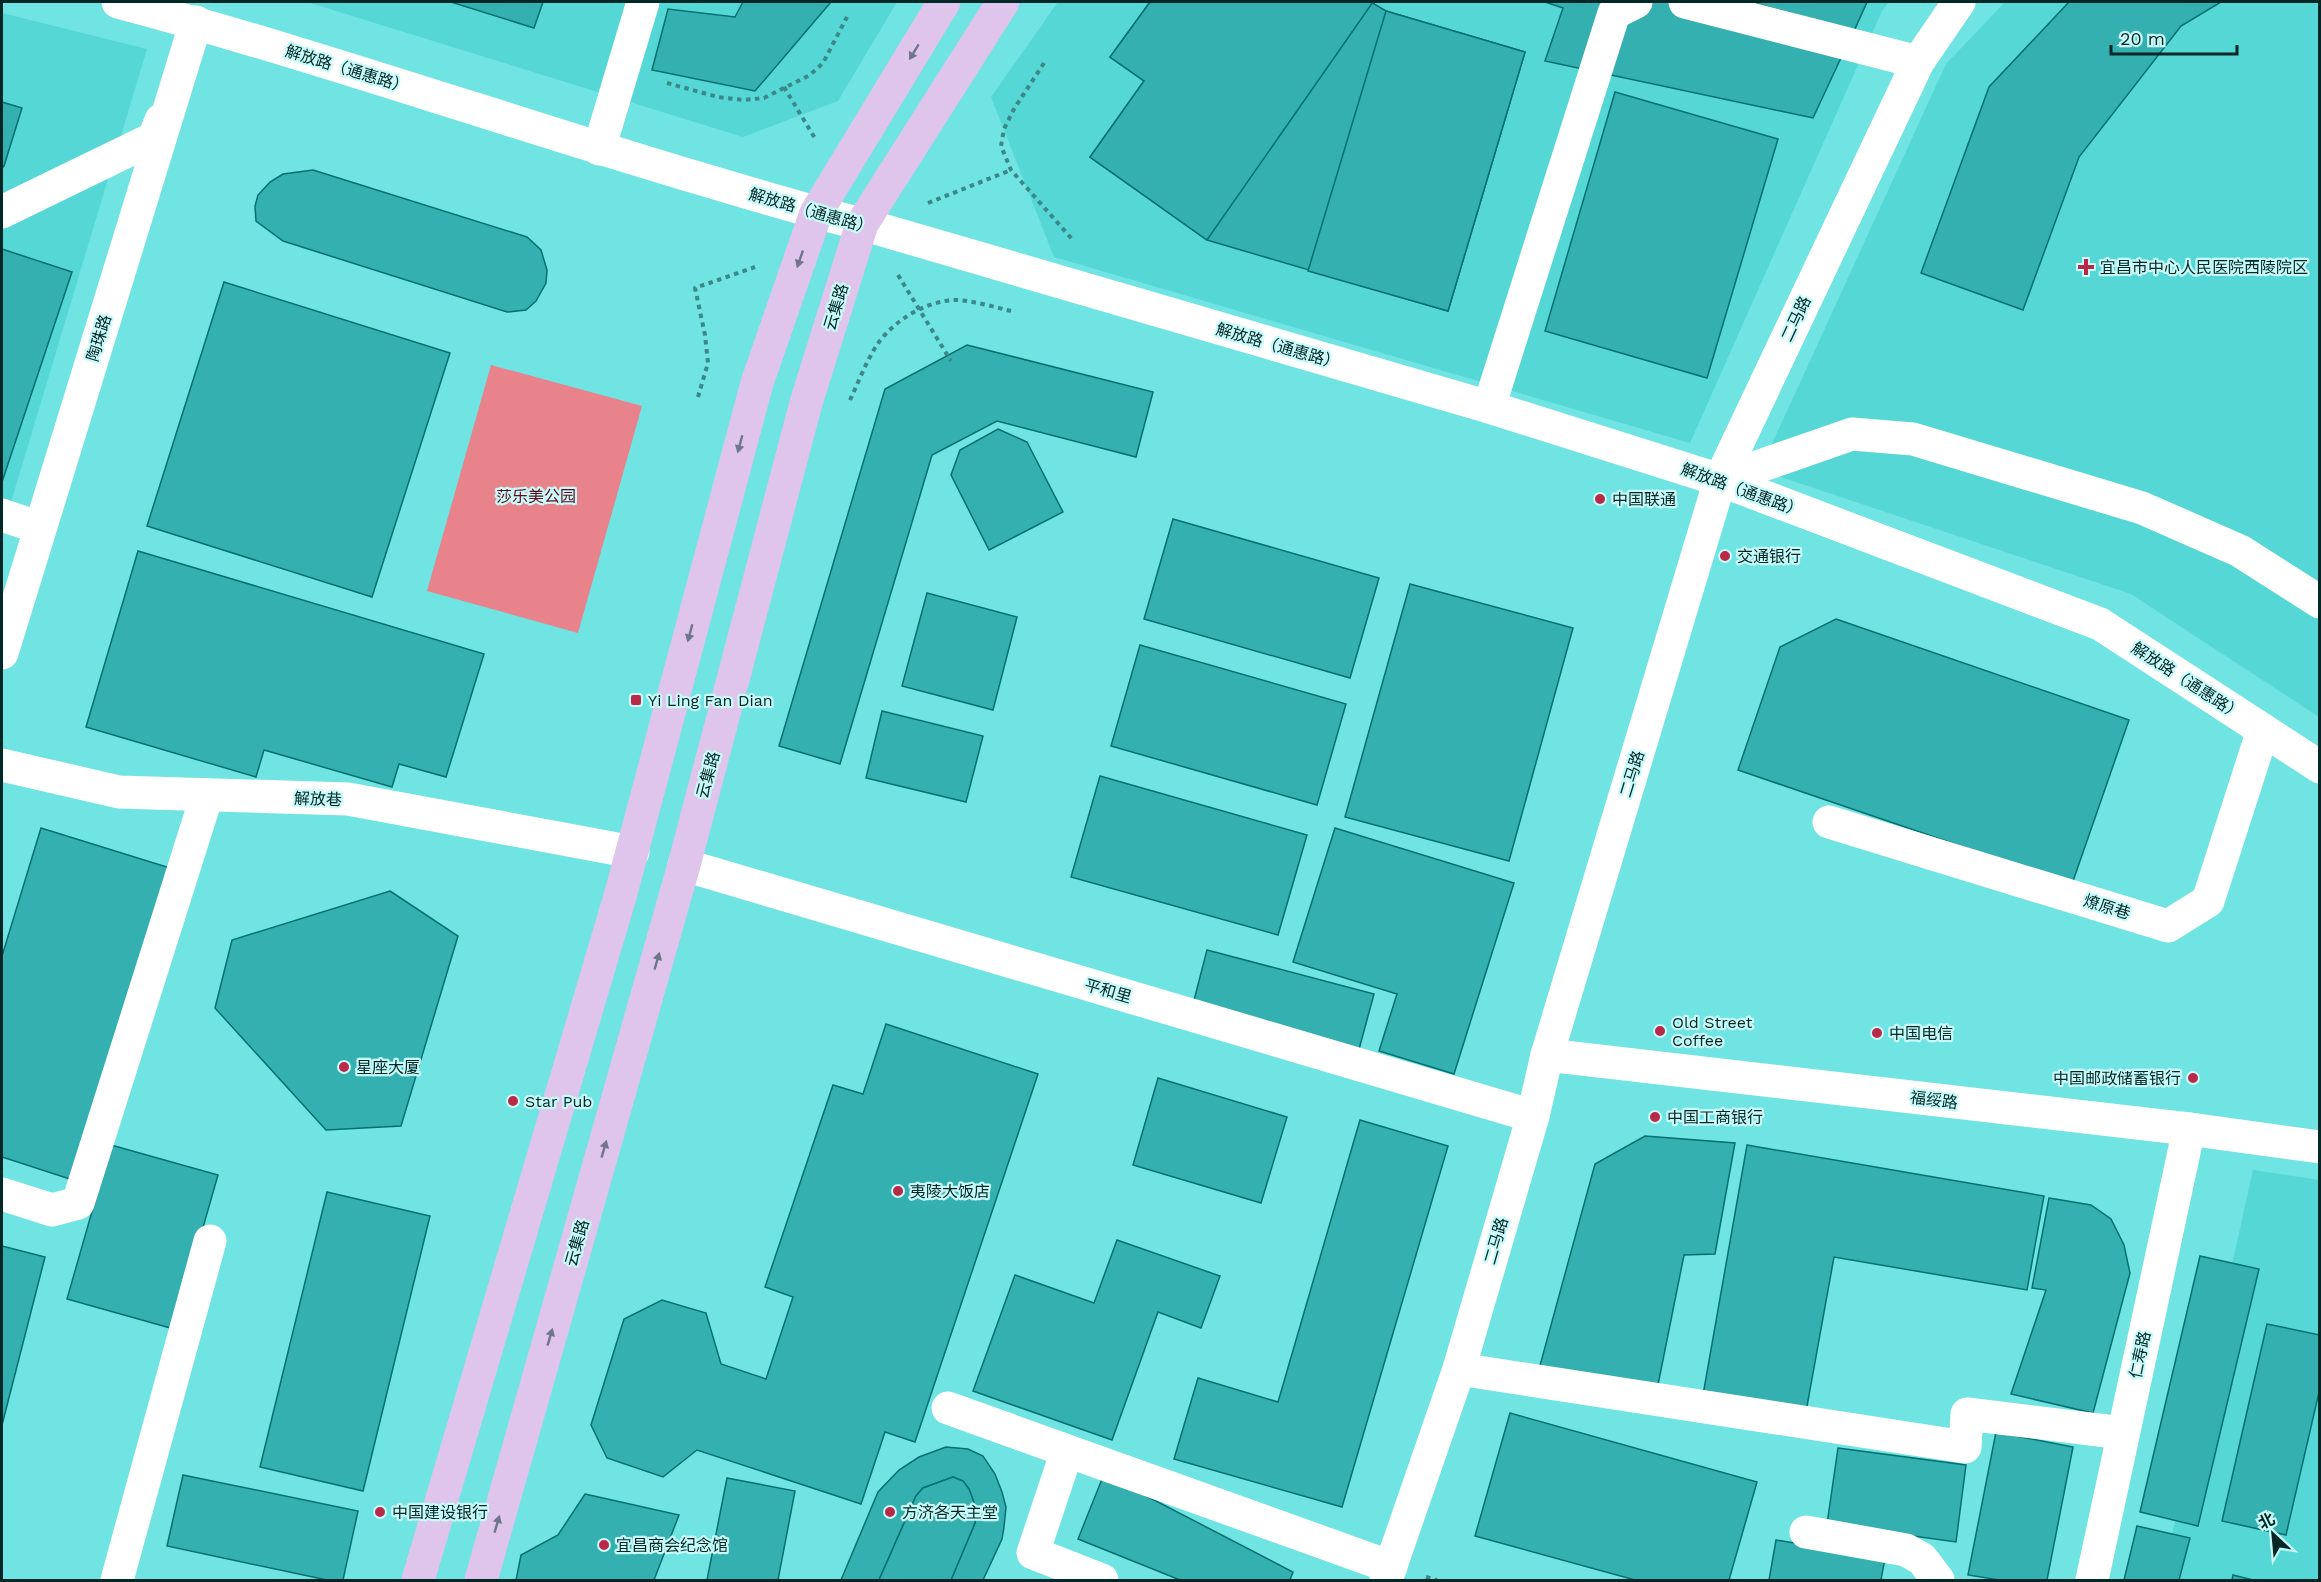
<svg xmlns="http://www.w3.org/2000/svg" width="2321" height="1582" font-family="'Work Sans','Noto Sans SC',sans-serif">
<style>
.built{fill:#55d7d6}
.green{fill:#e8838c}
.building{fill:#35b0b0;stroke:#037070;stroke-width:1.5}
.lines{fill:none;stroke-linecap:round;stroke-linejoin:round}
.path{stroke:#3a8888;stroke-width:4;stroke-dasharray:4.5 4.5;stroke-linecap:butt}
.minor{stroke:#fff;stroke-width:33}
.major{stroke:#dfc4ec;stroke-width:33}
.oneway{fill:#70768a}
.poi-dot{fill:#ba2947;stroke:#c7faf9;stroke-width:2}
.labels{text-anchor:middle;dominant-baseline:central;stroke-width:4.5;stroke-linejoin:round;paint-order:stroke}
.street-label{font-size:16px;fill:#012727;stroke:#c7faf9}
.poi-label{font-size:16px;fill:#012727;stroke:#c7faf9;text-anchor:start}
.park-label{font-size:16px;fill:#61081e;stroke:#c7faf9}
</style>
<rect width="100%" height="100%" fill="#70e3e3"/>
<g class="built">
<polygon points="307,2 897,2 838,101 743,137"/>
<polygon points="1058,2 1889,2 1882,11 1690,443 1054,257 991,97"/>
<polygon points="2005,2 2319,2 2319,717 2131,594 1760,470 1946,64"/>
<polygon points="2,13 147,49 2,532"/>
<polygon points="2253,1170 2319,1180 2319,1580 2162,1580"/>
</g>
<polygon class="green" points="491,365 642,406 578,633 427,591"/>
<g class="building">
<polygon points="451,2 543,2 534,28"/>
<polygon points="743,2 831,2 755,91 652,70 668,9 735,17"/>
<polygon points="1150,2 1371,2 1386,11 1525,52 1448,311 1207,240 1090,157 1144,81 1110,57"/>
<polygon points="1150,2 1373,2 1207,240 1090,157 1144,81 1110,57"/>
<polygon points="1545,2 1867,2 1813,118 1545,61 1563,8"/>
<polygon points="1751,2 1867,2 1854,31"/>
<polygon points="2069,2 2221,2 2181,26 2079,157 2023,310 1921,273 1989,87"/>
<polygon points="1386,11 1525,52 1448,311 1308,271"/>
<polygon points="1615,92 1778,139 1707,378 1545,331"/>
<polygon points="2,102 22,108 4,166 2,168"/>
<polygon points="313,170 527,237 541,250 547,270 546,283 536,301 526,310 507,312 283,241 256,221 255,206 258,195 270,182 283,174"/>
<polygon points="2,249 72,272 2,482"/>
<polygon points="224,282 450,353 372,597 147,526"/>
<polygon points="967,345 1153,392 1136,457 997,421 932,455 840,764 779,746 885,389"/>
<polygon points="998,429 1027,442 1063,512 989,550 951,475 960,450"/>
<polygon points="1173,519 1379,578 1350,678 1144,619"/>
<polygon points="138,551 484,654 446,777 399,764 392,787 264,750 256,777 86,727"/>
<polygon points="1410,584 1573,628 1509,861 1345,817"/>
<polygon points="927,593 1017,617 993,710 902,686"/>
<polygon points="1836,619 2129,720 2072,884 1738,770 1780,647"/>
<polygon points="1140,645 1346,704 1317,805 1111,746"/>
<polygon points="882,711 983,736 966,802 866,778"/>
<polygon points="1100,776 1307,835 1278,935 1071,877"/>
<polygon points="41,828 170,868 73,1180 2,1157 2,956"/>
<polygon points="1335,828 1514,883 1454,1074 1379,1051 1397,994 1293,962"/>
<polygon points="390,891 458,936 401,1126 326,1130 215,1008 232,940"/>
<polygon points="1207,950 1374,994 1358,1053 1192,1008"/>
<polygon points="886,1024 1038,1074 915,1442 885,1432 861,1504 697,1450 663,1477 607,1458 591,1425 624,1319 662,1300 706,1313 721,1364 766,1379 793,1297 765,1287 833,1085 863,1094"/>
<polygon points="1158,1078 1287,1117 1261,1203 1133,1165"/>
<polygon points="1360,1120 1448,1146 1342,1507 1174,1459 1198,1378 1278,1402"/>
<polygon points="1645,1136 1735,1143 1715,1254 1684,1255 1658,1385 1539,1369 1595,1164"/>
<polygon points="111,1145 218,1175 174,1329 67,1299"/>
<polygon points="1747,1145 2044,1196 2027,1290 1834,1257 1806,1412 1703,1395"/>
<polygon points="327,1192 430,1216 363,1491 260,1467"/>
<polygon points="2049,1198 2091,1205 2111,1219 2124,1245 2130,1273 2093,1413 2011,1394 2046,1290 2032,1288"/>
<polygon points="1117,1240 1220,1276 1201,1328 1158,1312 1112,1440 973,1391 1015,1275 1094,1303"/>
<polygon points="2,1246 45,1257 2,1425"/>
<polygon points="2200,1256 2259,1269 2198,1526 2140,1512"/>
<polygon points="2267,1324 2320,1335 2320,1388 2286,1535 2222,1521"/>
<polygon points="1510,1413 1757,1482 1729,1580 1635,1580 1475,1536"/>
<polygon points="1996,1432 2073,1447 2047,1580 1999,1580 1968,1575"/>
<polygon points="946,1447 968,1449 983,1456 995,1474 1002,1492 1006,1507 1004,1527 1002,1539 983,1580 951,1580 975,1523 976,1508 969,1489 963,1481 953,1477 923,1488 916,1496 879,1580 841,1580 878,1492 899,1470 919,1457"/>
<polygon points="1838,1448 1966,1465 1956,1542 1827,1524"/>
<polygon points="1104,1474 1293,1572 1290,1580 1180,1580 1078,1539"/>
<polygon points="183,1475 358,1511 343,1580 327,1580 167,1546"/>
<polygon points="953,1477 963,1481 969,1489 976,1508 975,1523 951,1580 879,1580 916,1496 923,1488"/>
<polygon points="727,1478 795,1491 778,1580 707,1580"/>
<polygon points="585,1494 679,1515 654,1580 516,1580 521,1555 558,1535"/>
<polygon points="2137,1526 2190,1538 2179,1580 2124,1580"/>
<polygon points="1776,1540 1885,1558 1881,1580 1769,1580"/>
<polygon points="2233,1575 2253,1580 2232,1580"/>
</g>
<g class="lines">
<g class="path">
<polyline points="1044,63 1014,109 1004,129 1001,146 1011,170 1072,239"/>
<polyline points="667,83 718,97 743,100 764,98 810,75 823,63 847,17"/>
<polyline points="784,87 816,140"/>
<polyline points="928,203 1011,170"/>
<polyline points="898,275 951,361"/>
<polyline points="698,397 708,363 705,335 695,288 755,267"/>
<path d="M850,400c9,-19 17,-41 29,-58 17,-23 49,-42 78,-42 18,1 37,7 54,11"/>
<polyline points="1426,1577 1437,1580"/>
</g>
<g class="minor">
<path d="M118,2c189,50 373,114 560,170 61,18 122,37 184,52l627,183 231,73 380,144 220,143"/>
<polyline points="1685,2 1918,62"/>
<polyline points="599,149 643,2"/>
<polyline points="2,212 154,138 161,120"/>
<polyline points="1489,407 1614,13 1636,2"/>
<polyline points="1720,480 1852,434 1913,439 2142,508 2240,551 2320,602"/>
<polyline points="2,515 40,528"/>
<polyline points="2,653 196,22"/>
<polyline points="2,765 119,792 348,799 633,852"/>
<polyline points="1829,822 2168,926 2208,901 2263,730"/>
<polyline points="684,865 1533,1116"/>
<polyline points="1547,1055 2189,1129 2320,1147"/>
<polyline points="2,1194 52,1210 78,1203 207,795"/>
<polyline points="1459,1369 1965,1447 1967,1414 2123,1433"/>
<polyline points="948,1408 1391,1567"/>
<polyline points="1067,1451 1033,1553 1102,1580"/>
<polyline points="1806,1532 1906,1550 1922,1559 1938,1580"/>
<polyline points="117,1580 210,1241"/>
<polyline points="1386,1580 1459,1369 1533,1116 1547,1055 1720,480 1918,62 1959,2"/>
<polyline points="2092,1580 2189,1129"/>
</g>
<g class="major">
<polyline points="418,1580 621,893 757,383 816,213 944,2"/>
<polyline points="481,1580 684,865 806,403 862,224 1003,2"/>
</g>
</g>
<defs><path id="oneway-solid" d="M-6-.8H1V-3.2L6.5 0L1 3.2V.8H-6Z" transform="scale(1.5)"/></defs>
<g class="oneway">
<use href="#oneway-solid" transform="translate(914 52) rotate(121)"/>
<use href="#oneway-solid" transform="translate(800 259) rotate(109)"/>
<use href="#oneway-solid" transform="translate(740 444) rotate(105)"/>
<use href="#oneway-solid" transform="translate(690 633) rotate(105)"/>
<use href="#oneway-solid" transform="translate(657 961) rotate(-74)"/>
<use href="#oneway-solid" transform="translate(604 1149) rotate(-74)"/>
<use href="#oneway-solid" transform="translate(550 1337) rotate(-74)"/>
<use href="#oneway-solid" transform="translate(497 1524) rotate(-74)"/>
</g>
<g class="poi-dot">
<path d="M2083 258h6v6h6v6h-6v6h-6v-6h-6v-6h6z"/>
<circle cx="1600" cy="499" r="6"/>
<circle cx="1725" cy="556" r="6"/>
<rect x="630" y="694" width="12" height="12" rx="3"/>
<circle cx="1660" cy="1031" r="6"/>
<circle cx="1877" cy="1033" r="6"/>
<circle cx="344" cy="1067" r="6"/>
<circle cx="2193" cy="1078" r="6"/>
<circle cx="513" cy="1101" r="6"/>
<circle cx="1655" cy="1117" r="6"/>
<circle cx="898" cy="1191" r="6"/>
<circle cx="380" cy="1512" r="6"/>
<circle cx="890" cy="1512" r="6"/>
<circle cx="604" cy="1545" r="6"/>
</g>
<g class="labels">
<g class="street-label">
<text transform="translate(347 69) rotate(17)">解放路（通惠路）</text>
<text transform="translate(811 211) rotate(16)">解放路（通惠路）</text>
<text transform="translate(836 307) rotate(-73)">云集路</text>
<text transform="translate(1796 319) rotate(-65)">二马路</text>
<text transform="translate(99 338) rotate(-73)">陶珠路</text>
<text transform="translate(1278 346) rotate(16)">解放路（通惠路）</text>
<text transform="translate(1742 490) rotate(20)">解放路（通惠路）</text>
<text transform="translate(2187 681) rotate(33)">解放路（通惠路）</text>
<text transform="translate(1632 774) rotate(-73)">二马路</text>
<text transform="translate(708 775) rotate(-75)">云集路</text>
<text transform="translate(318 799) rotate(2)">解放巷</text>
<text transform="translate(2107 907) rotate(17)">燎原巷</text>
<text transform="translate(1108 991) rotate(16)">平和里</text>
<text transform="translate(1934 1100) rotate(7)">福绥路</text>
<text transform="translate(1496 1241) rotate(-74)">二马路</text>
<text transform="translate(577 1243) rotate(-74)">云集路</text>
<text transform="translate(2140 1355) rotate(-78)">仁寿路</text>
</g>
<g class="poi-label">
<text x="2100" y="267">宜昌市中心人民医院西陵院区</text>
<text x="1612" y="499">中国联通</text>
<text x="1737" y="556">交通银行</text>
<text x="648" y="700">Yi Ling Fan Dian</text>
<text x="1672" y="1022">Old Street<tspan x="1672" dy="18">Coffee</tspan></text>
<text x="1889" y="1033">中国电信</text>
<text x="356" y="1067">星座大厦</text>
<text x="2181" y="1078" text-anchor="end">中国邮政储蓄银行</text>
<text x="525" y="1101">Star Pub</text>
<text x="1667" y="1117">中国工商银行</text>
<text x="910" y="1191">夷陵大饭店</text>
<text x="392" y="1512">中国建设银行</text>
<text x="902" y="1512">方济各天主堂</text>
<text x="616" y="1545">宜昌商会纪念馆</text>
</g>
<g class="park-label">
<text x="536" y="496">莎乐美公园</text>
</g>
</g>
<rect width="2321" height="1582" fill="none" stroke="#012727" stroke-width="6"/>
<g transform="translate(2273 1534) rotate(334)" stroke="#c7faf9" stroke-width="4.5" paint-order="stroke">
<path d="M0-4.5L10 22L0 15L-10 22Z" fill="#012727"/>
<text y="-9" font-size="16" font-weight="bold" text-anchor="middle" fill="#012727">北</text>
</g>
<path d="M2111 45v9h126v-9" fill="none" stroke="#012727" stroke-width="3"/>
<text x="2120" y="45" font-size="18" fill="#012727" stroke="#c7faf9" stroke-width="4.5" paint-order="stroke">20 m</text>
</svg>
